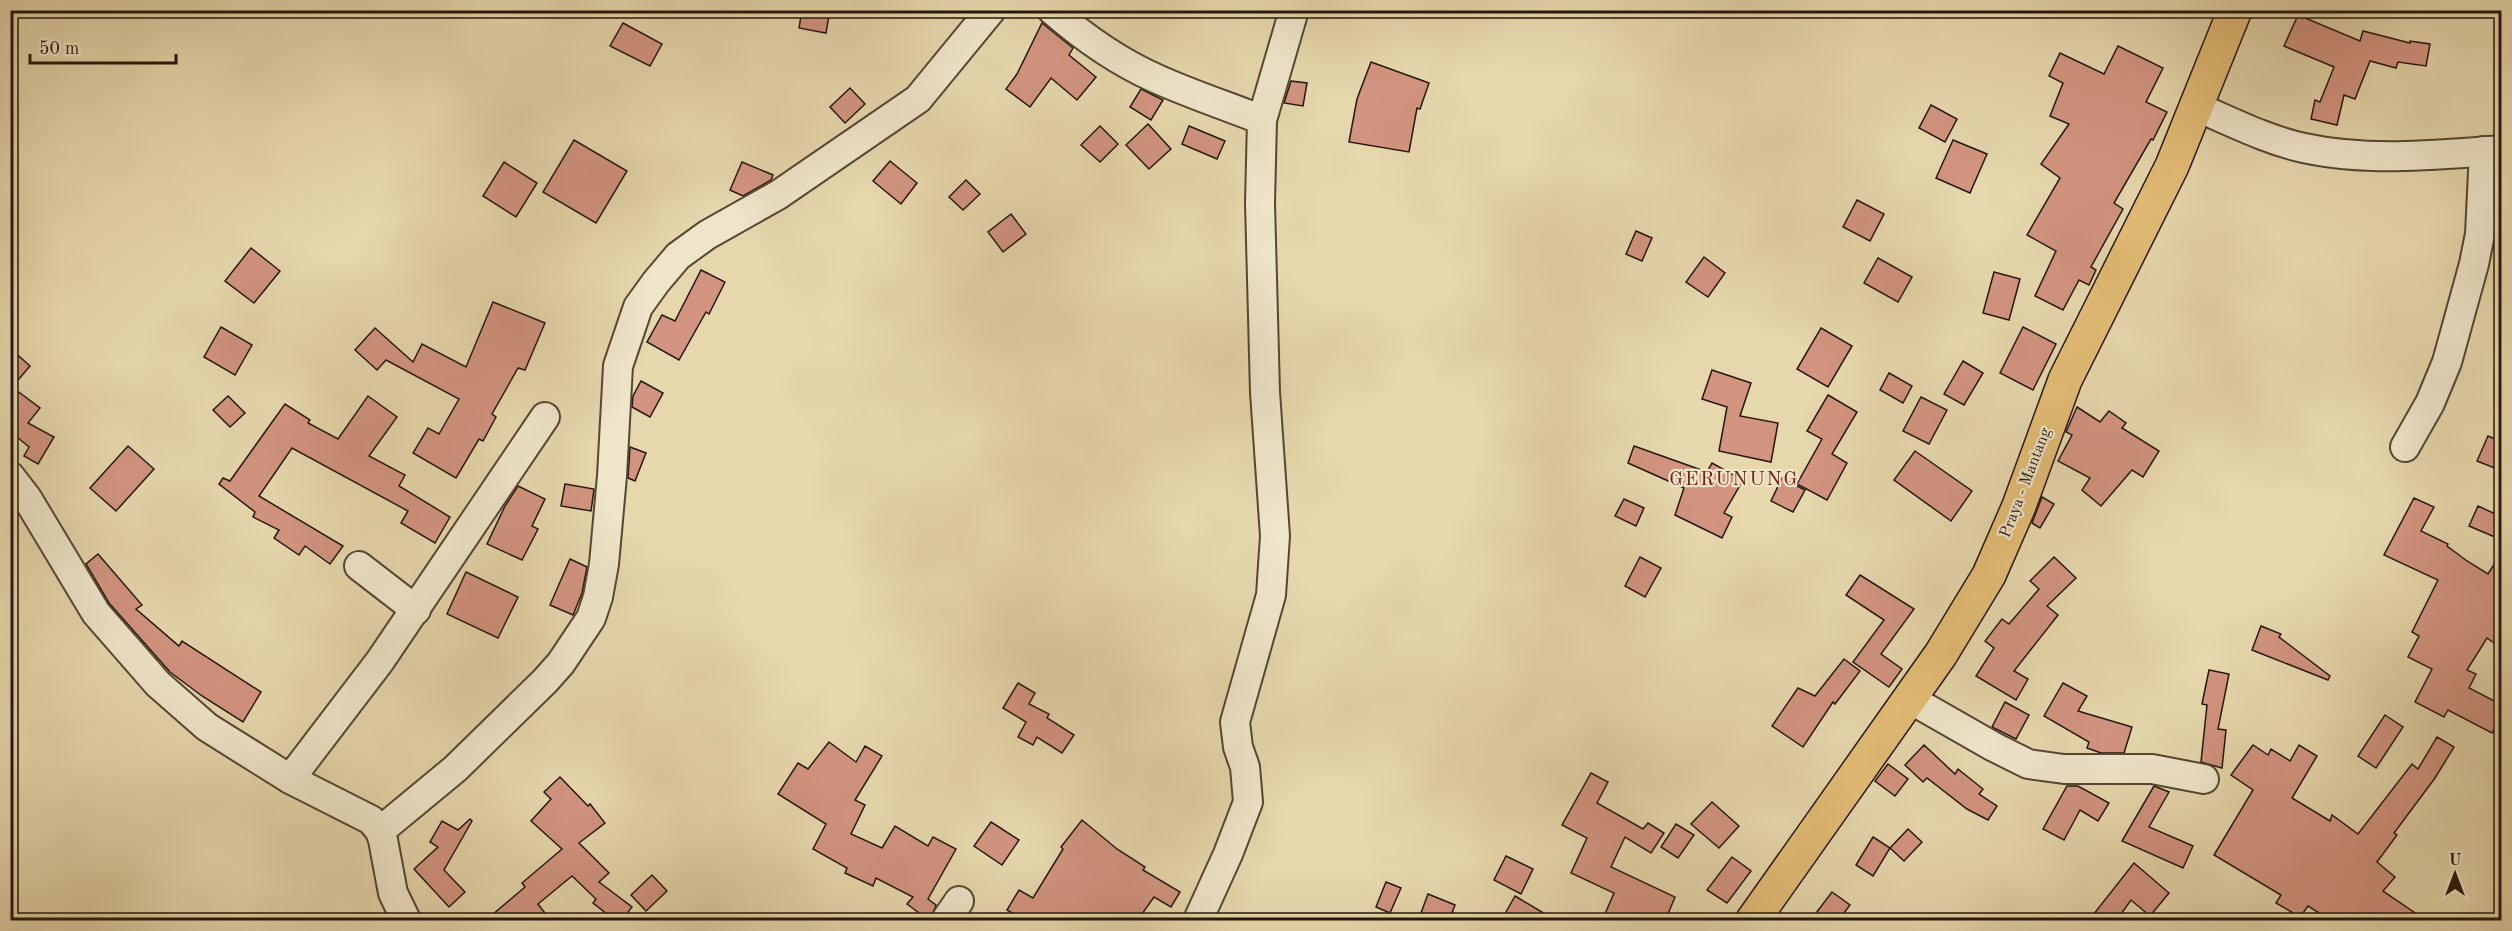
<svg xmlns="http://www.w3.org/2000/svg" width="2512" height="931" font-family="'Old Standard TT',serif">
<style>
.building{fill:#d29480;stroke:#25170c;stroke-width:1.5}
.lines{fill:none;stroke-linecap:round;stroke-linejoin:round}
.minor-casing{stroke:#554734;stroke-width:32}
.major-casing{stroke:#25170c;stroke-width:36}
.minor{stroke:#efe5c9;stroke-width:28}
.major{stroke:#e3bc76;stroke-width:33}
.labels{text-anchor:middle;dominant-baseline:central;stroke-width:4.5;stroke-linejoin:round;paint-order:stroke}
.street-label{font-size:16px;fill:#25170c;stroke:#efe5c9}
.quarter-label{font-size:20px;letter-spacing:1.5px;fill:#7a1f14;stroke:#efe5c9}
</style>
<rect width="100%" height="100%" fill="#e6d7ac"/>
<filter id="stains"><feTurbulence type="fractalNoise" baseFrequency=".00333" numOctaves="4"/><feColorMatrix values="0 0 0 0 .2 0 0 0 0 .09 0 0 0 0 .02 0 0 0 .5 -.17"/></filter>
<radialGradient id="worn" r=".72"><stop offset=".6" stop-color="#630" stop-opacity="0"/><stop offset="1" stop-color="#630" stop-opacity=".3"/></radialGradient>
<g class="building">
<polygon points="802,10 830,10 826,33 799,28"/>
<polygon points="2298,15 2360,41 2363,31 2410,43 2410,41 2430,44 2426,66 2398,62 2396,68 2370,61 2355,99 2344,95 2337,125 2311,119 2315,100 2320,102 2334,67 2284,46"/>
<polygon points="623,23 662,44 650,66 610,46"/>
<polygon points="1042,23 1073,48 1069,55 1096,77 1077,100 1051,78 1030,107 1006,89 1017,74"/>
<polygon points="2118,46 2163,68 2146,102 2167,112 2153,140 2151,139 2114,203 2123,209 2091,267 2096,270 2089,285 2079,280 2063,310 2035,296 2056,251 2027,235 2060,178 2041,164 2069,124 2050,116 2063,83 2049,76 2060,53 2104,74"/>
<polygon points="1371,62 1429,83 1420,109 1417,108 1409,152 1349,142 1357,99"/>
<polygon points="1291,81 1307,83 1303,106 1284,103"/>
<polygon points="850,88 865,104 845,123 830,107"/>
<polygon points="1141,89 1163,100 1151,120 1130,107"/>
<polygon points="1931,105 1957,119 1945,142 1919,128"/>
<polygon points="1148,124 1171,149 1149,169 1126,145"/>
<polygon points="1100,126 1118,144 1100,162 1081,145"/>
<polygon points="1189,126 1225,141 1217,159 1182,144"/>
<polygon points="574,140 627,171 596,223 543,192"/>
<polygon points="1953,140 1987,154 1970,193 1936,178"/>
<polygon points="890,161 917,183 901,204 873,181"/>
<polygon points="504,162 537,183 516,217 483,196"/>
<polygon points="742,162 773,175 771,180 743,196 730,190"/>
<polygon points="966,180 980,194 963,210 949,197"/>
<polygon points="1857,200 1884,214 1870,241 1843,227"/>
<polygon points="1011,214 1026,234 1003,252 988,232"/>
<polygon points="1636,231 1652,238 1642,261 1626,254"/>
<polygon points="251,248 280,271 254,303 225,281"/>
<polygon points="1704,257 1725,273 1708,297 1686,282"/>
<polygon points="1878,258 1912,277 1898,302 1864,283"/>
<polygon points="701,270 725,282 709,314 706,312 679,360 647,342 662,315 675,321"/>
<polygon points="1994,272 2020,279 2009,320 1983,313"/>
<polygon points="493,302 545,323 525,370 518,368 492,414 496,417 483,441 479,439 456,478 413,453 428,428 439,434 459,399 386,360 377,370 355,350 375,328 413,362 422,344 466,367"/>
<polygon points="221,327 252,345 235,375 204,357"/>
<polygon points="2023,327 2056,344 2033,390 2000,373"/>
<polygon points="1821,328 1852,346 1828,387 1797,369"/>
<polygon points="10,348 30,366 12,387 40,408 28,423 54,437 38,464 24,456 29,447 17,437 10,446"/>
<polygon points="1963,361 1983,373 1964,405 1944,394"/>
<polygon points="1712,370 1751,383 1740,416 1778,423 1771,462 1719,451 1727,407 1702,399"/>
<polygon points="1889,373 1912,386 1903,403 1880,390"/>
<polygon points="641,381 663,393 650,417 632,407 633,396"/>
<polygon points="1828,395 1857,412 1832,454 1847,463 1827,500 1797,484 1822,439 1807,431"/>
<polygon points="228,396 245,413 230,427 213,410"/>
<polygon points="368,396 397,417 369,456 405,475 399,486 450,517 435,543 401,523 408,511 292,448 259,496 343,546 330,564 305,546 299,555 274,538 279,530 253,517 255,512 219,484 223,478 230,481 285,404 310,420 308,423 338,439"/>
<polygon points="1921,397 1947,410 1929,444 1903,431"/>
<polygon points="2077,407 2100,422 2109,411 2126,423 2122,428 2159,451 2143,477 2132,470 2101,506 2082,490 2090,478 2058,461 2072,435 2066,432"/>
<polygon points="2488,436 2502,442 2502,471 2477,461"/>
<polygon points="128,446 154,469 116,511 90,488"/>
<polygon points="1634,446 1707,472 1712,463 1743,480 1724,513 1732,517 1722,538 1675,515 1684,488 1628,463"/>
<polygon points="630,447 646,453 635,481 628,478"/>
<polygon points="1915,451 1972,491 1951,521 1894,480"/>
<polygon points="1782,478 1805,490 1793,512 1771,501"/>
<polygon points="565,484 594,489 591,511 561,506"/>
<polygon points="518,486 545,499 532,526 538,529 522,560 487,544 505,506"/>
<polygon points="2042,497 2054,504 2040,528 2032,523"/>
<polygon points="2414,498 2434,507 2421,531 2448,544 2447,546 2467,561 2488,574 2502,552 2502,631 2494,643 2487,638 2467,670 2476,674 2469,688 2502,705 2502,715 2492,733 2448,710 2444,717 2415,702 2432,669 2408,657 2419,636 2412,632 2438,580 2384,555"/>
<polygon points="1624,499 1644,508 1636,526 1615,516"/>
<polygon points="2478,506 2502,517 2502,540 2469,526"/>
<polygon points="98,554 142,605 136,609 179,646 182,641 261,692 243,722 202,696 170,672 109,603 86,564"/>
<polygon points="1640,557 1661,568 1645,597 1625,586"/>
<polygon points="2054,557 2076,578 2047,606 2058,615 2014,671 2028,679 2016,700 1976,676 1994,648 1985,641 2002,619 2009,624 2039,589 2030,581"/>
<polygon points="570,559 587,567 582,593 573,615 550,605"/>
<polygon points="466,572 518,597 498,638 447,614"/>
<polygon points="1860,575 1914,609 1881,654 1902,669 1889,687 1853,662 1884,620 1846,595"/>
<polygon points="2261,626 2281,634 2279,637 2330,676 2328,680 2252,650"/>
<polygon points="1844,659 1860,671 1835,704 1833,702 1803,747 1772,726 1798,688 1815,696"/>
<polygon points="2209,670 2229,674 2218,729 2226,730 2222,768 2201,762 2207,705 2202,704"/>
<polygon points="1018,683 1035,693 1029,704 1049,714 1047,718 1074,735 1062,753 1037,737 1033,745 1018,737 1026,722 1003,708"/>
<polygon points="2063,683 2087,696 2078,711 2132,727 2124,753 2101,753 2087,748 2089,742 2044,716"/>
<polygon points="2005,702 2029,715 2016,739 1992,727"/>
<polygon points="2385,715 2403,727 2376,768 2358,756"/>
<polygon points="2437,737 2454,747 2435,778 2394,833 2397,835 2377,862 2395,877 2383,891 2427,921 2342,921 2333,915 2330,920 2308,906 2300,917 2276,903 2281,895 2214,855 2253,790 2231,775 2253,745 2268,755 2271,749 2290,761 2299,745 2317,756 2292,798 2330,821 2332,815 2358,834 2412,764 2418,769"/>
<polygon points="829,742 856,762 865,746 882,756 855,800 865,805 851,834 882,848 895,826 928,846 933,837 956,849 928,899 936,905 930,921 907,904 913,897 876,878 873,886 845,873 847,868 813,849 826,824 778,794 798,763 808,769"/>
<polygon points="1924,745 1955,774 1958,769 1983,789 1979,794 1997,806 1988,820 1967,809 1927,778 1923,782 1905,765"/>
<polygon points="1888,764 1908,779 1895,796 1875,781"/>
<polygon points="1591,773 1608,782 1597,803 1643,829 1648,823 1664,833 1651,853 1625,837 1611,867 1675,897 1665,921 1602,921 1614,893 1571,873 1587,838 1562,825"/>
<polygon points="560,777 588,806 590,804 605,823 579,843 609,873 599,882 632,907 621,921 616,921 593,903 596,899 572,876 538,904 551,921 485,921 525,887 522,883 562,849 531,821 551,799 544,792"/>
<polygon points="2067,786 2078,786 2109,803 2098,821 2080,810 2064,840 2043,829"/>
<polygon points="2154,786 2169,792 2149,827 2193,846 2183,868 2122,841"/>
<polygon points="1712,802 1739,826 1719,848 1691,824"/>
<polygon points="470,819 472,821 444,870 465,892 449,907 414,869 438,847 430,842 442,821 458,830"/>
<polygon points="1082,820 1117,849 1145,867 1143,870 1180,892 1171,907 1154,897 1137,921 1026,921 1007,910 1019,890 1033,898 1063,849 1061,847"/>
<polygon points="991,822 1019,840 1002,865 974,846"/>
<polygon points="1676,824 1694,835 1678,858 1661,847"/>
<polygon points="1908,829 1922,842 1904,861 1890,848"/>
<polygon points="1873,837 1890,848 1873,876 1856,865"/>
<polygon points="1506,856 1533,869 1521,894 1494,880"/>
<polygon points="1732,857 1751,871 1727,903 1707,890"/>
<polygon points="2134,863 2169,893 2150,916 2131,900 2116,921 2101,921 2093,915"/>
<polygon points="652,875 667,891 646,911 631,895"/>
<polygon points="1386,882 1401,888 1390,913 1376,907"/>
<polygon points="1832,892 1850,905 1838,921 1810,921"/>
<polygon points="1428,894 1455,905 1449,921 1418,921"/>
<polygon points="1515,896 1557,921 1501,921"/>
</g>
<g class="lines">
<defs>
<g id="minor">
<path d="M1052,10c30,26 67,52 103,68 35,16 72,28 107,42"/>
<path d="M2197,107c35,15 70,33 107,41 64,14 134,7 198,2"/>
<polyline points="2405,447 2430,403 2447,362 2474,264 2480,234 2484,151"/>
<polyline points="10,476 27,498 96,613 158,684 207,727 290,779 371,820 380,831 383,840 393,893 406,920"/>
<polyline points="359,566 416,610"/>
<polyline points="1910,699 1994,747 2028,764 2064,769 2152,769 2204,779"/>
<polyline points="290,779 380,661 545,417"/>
<polyline points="380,831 455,769 545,681 561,663 591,618 598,597 604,564 612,476 618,366 638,307 656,282 678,256 707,235 778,195 918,99 991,10"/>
<polyline points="946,920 959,901"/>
<polyline points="1198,920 1228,854 1248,802 1245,767 1238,747 1235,722 1271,595 1275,536 1265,392 1260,203 1262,120 1294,10"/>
</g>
<polyline id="major" points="1753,920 1941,654 1989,575 2019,506 2065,380 2172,166 2235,10"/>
</defs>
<use href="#minor" class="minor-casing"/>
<use href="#major" class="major-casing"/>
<use href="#minor" class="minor"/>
<use href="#major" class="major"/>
</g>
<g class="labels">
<g class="street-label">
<text transform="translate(2026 483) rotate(-69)">Praya - Mantang</text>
</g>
<g class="quarter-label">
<text x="1734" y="480">GERUNUNG</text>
</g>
</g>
<rect width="2512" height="931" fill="none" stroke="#e6d7ac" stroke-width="36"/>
<rect x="12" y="12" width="2488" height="907" fill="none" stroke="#25170c" stroke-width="3"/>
<rect x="18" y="18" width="2476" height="895" fill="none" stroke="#25170c" stroke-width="1.5"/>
<g transform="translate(2455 874)" stroke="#efe5c9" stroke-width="4.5" paint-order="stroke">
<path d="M0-4.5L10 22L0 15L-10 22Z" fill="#25170c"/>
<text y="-9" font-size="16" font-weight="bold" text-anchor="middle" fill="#25170c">U</text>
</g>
<path d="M30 54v9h146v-9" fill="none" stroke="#25170c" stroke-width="3"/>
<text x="39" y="54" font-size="18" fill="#25170c" stroke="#efe5c9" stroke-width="4.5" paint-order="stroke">50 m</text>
<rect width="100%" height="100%" filter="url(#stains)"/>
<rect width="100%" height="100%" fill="url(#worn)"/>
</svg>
